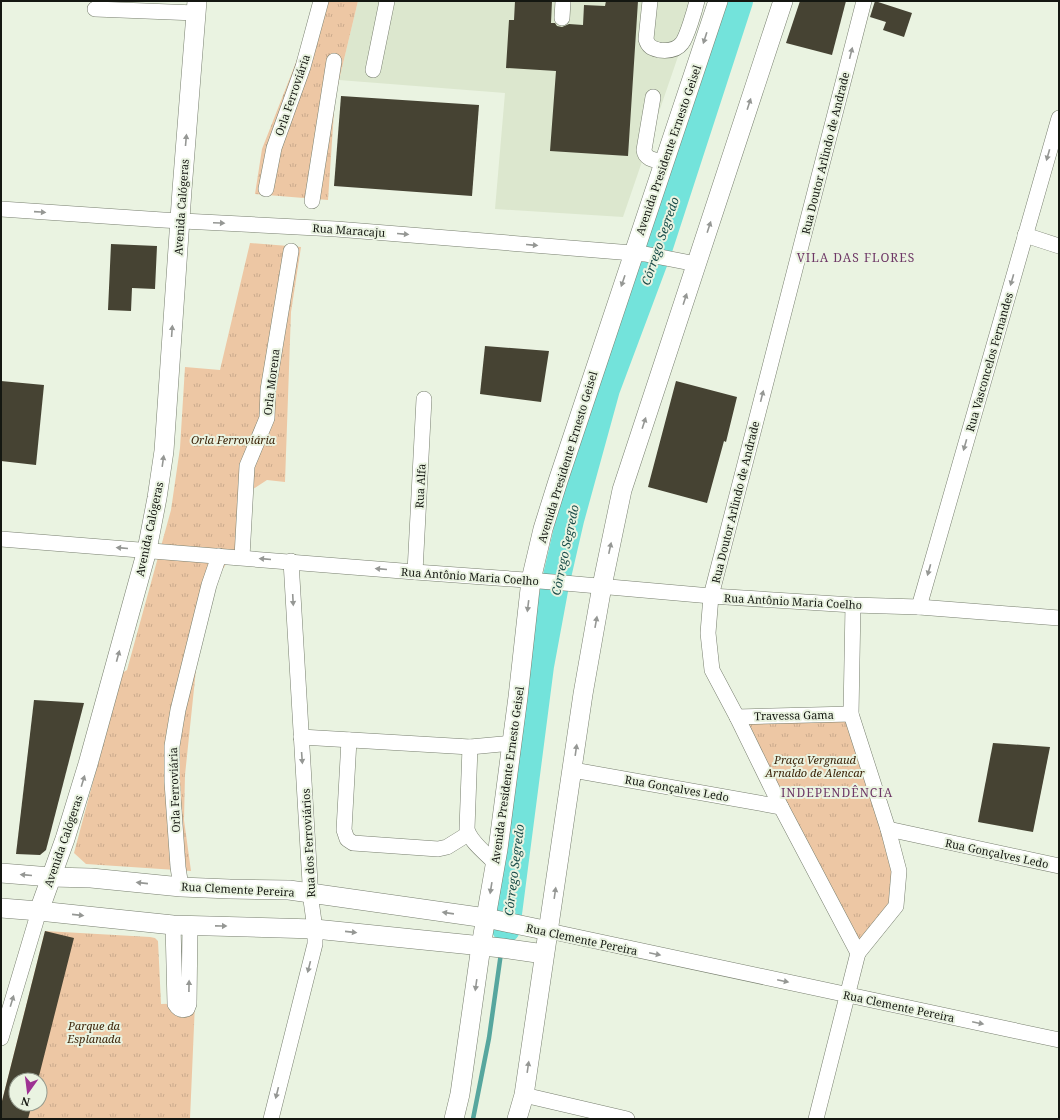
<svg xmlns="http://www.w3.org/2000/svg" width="1060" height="1120" font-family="'Noto Serif',serif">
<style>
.built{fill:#dce7ce}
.grass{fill:url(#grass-tufts);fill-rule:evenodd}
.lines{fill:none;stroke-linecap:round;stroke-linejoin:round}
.stream{stroke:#56a69e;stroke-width:4.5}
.river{stroke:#73e3db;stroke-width:28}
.building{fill:#464333}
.minor-casing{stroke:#787f6f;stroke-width:16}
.major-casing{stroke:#787f6f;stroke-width:20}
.minor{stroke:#fff;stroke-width:15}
.major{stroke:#fff;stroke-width:19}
.oneway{fill:#959794}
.labels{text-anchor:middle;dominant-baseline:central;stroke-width:4;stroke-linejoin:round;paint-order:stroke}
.street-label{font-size:11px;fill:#141711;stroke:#eaf3e1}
.park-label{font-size:11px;font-style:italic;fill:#3d250a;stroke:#eaf3e1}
.water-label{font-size:12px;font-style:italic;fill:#194b48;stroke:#eaf3e1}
.neighbourhood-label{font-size:12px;letter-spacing:1px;fill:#6e3866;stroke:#eaf3e1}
</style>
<defs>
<pattern id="grass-tufts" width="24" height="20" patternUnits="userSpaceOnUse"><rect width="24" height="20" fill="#edc7a4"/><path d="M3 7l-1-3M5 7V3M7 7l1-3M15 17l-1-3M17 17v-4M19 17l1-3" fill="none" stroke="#caaa8c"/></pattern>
</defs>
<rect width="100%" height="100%" fill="#eaf3e1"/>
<polygon class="built" points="358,1 697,1 623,217 495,209 505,93 339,80"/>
<g class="grass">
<polygon points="314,1 358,1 335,97 328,200 255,194 262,149 300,52"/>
<polygon points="250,243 301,247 291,312 285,482 267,480 250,491 247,530 213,585 197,660 185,775 184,820 191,871 86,864 74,853 122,673 127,670 171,510 180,448 185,367 220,370"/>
<polygon points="851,714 888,829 896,906 858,953 737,717"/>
<path d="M45,931l105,6 5,1 3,3 3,63 34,-1 -5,116h-189v-14zM16,1080h24v24h-24z"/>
</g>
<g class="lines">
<g class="stream">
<polyline points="503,944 506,929"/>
<polyline points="473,1119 489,1038 501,953"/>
</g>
<polyline class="river" points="506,929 540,666 555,585 570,520 606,389 658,250 739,1"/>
</g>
<g class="building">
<polygon points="515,1 552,1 551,23 555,23 557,26 562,27 569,24 583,25 584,5 605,6 606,1 638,1 628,156 550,151 556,71 506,68 509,20 514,20"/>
<polygon points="800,1 846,1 832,55 786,43"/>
<polygon points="875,1 912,13 904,37 883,30 886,22 870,17"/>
<polygon points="341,96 479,105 472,196 334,186"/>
<polygon points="111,244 157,246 155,289 132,288 131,311 108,310"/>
<polygon points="485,346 549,351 541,402 480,394"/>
<polygon points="1,381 44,385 36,465 1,461"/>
<polygon points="676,381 737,397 726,442 724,441 707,503 648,487"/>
<polygon points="34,700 84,703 46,850 40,855 16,854"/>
<polygon points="993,743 1050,747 1033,832 978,822"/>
<polygon points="45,931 74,938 38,1080 16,1080 16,1104 32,1104 28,1119 1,1119 1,1105"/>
</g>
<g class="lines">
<defs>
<g id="minor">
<path d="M650,1l-4,38c2,8 6,9 13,11 8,1 18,0 23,-7 5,-6 13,-34 15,-42"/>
<polyline points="95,9 196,13"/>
<polyline points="562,18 563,1"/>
<polyline points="373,70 387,1"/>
<path d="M653,97l-9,53c1,10 12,10 20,12"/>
<polyline points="266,189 274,148 303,67 321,1"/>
<polyline points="312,201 334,61"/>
<polyline points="1,209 163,220 336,229 645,254 696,264"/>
<polyline points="1025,235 1059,246"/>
<polyline points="1,539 415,572 553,582 711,596 853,605 919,607 1059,618"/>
<polyline points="242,557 247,466 267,418 268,390 291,251"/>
<polyline points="415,572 424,399"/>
<polyline points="853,605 851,714 888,829 899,871 896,906 858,953"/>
<polyline points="919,607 1059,118"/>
<polyline points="737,717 851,714"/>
<polyline points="301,737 470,747 512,743"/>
<polyline points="349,740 344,830 347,839 353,843 438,849 447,847 468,834"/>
<path d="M470,747l-3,82c3,13 19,24 28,34"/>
<polyline points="573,770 781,807"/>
<polyline points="888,829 1059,866"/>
<polyline points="181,887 178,867 172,782 172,746 178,710 209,585 219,556"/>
<path d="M173,925l2,79c3,5 6,7 12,5l2,-5 1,-78"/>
<polyline points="549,931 1059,1040"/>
<polyline points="1,1038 39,911"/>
<polyline points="524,1095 627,1119"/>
<polyline points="271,1119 315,944 315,929 311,900 291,561"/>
<polyline points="816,1119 858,953 781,807 737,717 712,670 708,633 711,596 864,1"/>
</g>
<g id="major">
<polyline points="1,873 51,877 91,878 181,887 230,889 289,890 486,918 549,931"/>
<polyline points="1,908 39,911 173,925 315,929 502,948 544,954"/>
<polyline points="39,911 65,839 88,764 147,550 157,498 164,451 182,190 197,1"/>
<polyline points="454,1119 460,1094 481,946 498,849 518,697 531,580 543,529 558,481 718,1"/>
<polyline points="517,1119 524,1095 583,694 602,586 622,490 783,1"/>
</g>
</defs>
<use href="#minor" class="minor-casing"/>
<use href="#major" class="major-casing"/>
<use href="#minor" class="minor"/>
<use href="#major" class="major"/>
</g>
<defs><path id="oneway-solid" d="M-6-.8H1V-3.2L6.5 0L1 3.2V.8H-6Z"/></defs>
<g class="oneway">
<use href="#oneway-solid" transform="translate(705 38) rotate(108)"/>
<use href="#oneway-solid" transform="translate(851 53) rotate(-76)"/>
<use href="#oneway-solid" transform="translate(749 104) rotate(-72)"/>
<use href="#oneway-solid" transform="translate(186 140) rotate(-85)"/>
<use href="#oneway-solid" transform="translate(1048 155) rotate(106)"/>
<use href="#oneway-solid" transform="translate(40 212) rotate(4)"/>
<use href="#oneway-solid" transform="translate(219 223) rotate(3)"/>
<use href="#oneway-solid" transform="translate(709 227) rotate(-72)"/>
<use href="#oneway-solid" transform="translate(403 234) rotate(5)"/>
<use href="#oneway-solid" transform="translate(532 245) rotate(5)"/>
<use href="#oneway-solid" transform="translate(1012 280) rotate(106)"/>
<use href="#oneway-solid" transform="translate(623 281) rotate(109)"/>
<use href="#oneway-solid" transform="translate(685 299) rotate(-72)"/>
<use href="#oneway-solid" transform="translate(172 331) rotate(-86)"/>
<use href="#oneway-solid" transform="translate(762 396) rotate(-76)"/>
<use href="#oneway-solid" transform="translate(644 423) rotate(-72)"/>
<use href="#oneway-solid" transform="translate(965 445) rotate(106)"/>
<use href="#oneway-solid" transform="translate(163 461) rotate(-82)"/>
<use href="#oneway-solid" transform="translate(122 548) rotate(-175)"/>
<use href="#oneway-solid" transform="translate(610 548) rotate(-78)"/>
<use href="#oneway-solid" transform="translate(265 559) rotate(-175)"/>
<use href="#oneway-solid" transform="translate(381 569) rotate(-175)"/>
<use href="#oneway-solid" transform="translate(929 570) rotate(106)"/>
<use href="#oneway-solid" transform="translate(293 600) rotate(87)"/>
<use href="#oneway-solid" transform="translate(528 606) rotate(97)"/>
<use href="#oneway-solid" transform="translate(596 622) rotate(-80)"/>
<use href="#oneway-solid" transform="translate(118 656) rotate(-75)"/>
<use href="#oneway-solid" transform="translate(576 750) rotate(-82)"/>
<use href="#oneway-solid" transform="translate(302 758) rotate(86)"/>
<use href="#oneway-solid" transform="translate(83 781) rotate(-73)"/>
<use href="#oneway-solid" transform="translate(26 875) rotate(-175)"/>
<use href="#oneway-solid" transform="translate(142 883) rotate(-174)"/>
<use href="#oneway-solid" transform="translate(491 888) rotate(99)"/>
<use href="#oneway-solid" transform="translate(555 893) rotate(-82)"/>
<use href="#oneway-solid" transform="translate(448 913) rotate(-172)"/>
<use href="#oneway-solid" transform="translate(78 915) rotate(6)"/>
<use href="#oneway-solid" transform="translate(221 926) rotate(1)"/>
<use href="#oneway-solid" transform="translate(351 932) rotate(6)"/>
<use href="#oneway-solid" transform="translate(655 954) rotate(12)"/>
<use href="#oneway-solid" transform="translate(309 967) rotate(104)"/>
<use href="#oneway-solid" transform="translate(783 981) rotate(12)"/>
<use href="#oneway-solid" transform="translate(476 985) rotate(98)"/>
<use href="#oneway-solid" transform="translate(189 986) rotate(-89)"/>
<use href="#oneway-solid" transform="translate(12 1001) rotate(-73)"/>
<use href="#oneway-solid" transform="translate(978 1023) rotate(12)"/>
<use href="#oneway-solid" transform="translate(528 1067) rotate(-82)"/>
<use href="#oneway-solid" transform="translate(277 1093) rotate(104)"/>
</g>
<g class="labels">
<g class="street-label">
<text transform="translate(292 95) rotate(-71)">Orla Ferroviária</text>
<text transform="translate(668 150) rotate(-71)">Avenida Presidente Ernesto Geisel</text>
<text transform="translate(825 153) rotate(-76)">Rua Doutor Arlindo de Andrade</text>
<text transform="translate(181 207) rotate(-86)">Avenida Calógeras</text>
<text transform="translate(349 230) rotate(4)">Rua Maracaju</text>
<text transform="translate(989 362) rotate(-74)">Rua Vasconcelos Fernandes</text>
<text transform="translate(271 382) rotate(-83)">Orla Morena</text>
<text transform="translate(567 457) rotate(-73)">Avenida Presidente Ernesto Geisel</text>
<text transform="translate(420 486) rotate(-87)">Rua Alfa</text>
<text transform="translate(735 502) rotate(-76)">Rua Doutor Arlindo de Andrade</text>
<text transform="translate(149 529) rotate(-78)">Avenida Calógeras</text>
<text transform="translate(470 576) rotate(4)">Rua Antônio Maria Coelho</text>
<text transform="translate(793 601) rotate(3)">Rua Antônio Maria Coelho</text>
<text transform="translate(794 715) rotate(-1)">Travessa Gama</text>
<text transform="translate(507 775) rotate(-82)">Avenida Presidente Ernesto Geisel</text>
<text transform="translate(677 788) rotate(10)">Rua Gonçalves Ledo</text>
<text transform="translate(174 790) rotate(-92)">Orla Ferroviária</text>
<text transform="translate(63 841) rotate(-71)">Avenida Calógeras</text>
<text transform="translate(308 843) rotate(-93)">Rua dos Ferroviários</text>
<text transform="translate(997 853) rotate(12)">Rua Gonçalves Ledo</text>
<text transform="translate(238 889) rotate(3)">Rua Clemente Pereira</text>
<text transform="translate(582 939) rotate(12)">Rua Clemente Pereira</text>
<text transform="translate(899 1006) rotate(12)">Rua Clemente Pereira</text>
</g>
<g class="park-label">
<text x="233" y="439">Orla Ferroviária</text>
<text x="815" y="759">Praça Vergnaud<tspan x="815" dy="13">Arnaldo de Alencar</tspan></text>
<text x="94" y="1025">Parque da<tspan x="94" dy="13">Esplanada</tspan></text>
</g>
<g class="water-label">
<text transform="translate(660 241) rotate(-71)">Córrego Segredo</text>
<text transform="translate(565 550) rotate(-78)">Córrego Segredo</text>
<text transform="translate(514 870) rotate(-83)">Córrego Segredo</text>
</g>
<g class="neighbourhood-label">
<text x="856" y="257">VILA DAS FLORES</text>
<text x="837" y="792">INDEPENDÊNCIA</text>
</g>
</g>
<rect width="1060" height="1120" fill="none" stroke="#141711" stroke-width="4"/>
<g transform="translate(28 1092) rotate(194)"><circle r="19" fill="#eaf3e1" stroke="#949b8e"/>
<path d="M0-3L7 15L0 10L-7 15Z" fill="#9e3293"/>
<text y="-6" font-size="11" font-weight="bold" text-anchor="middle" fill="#141711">N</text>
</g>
</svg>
